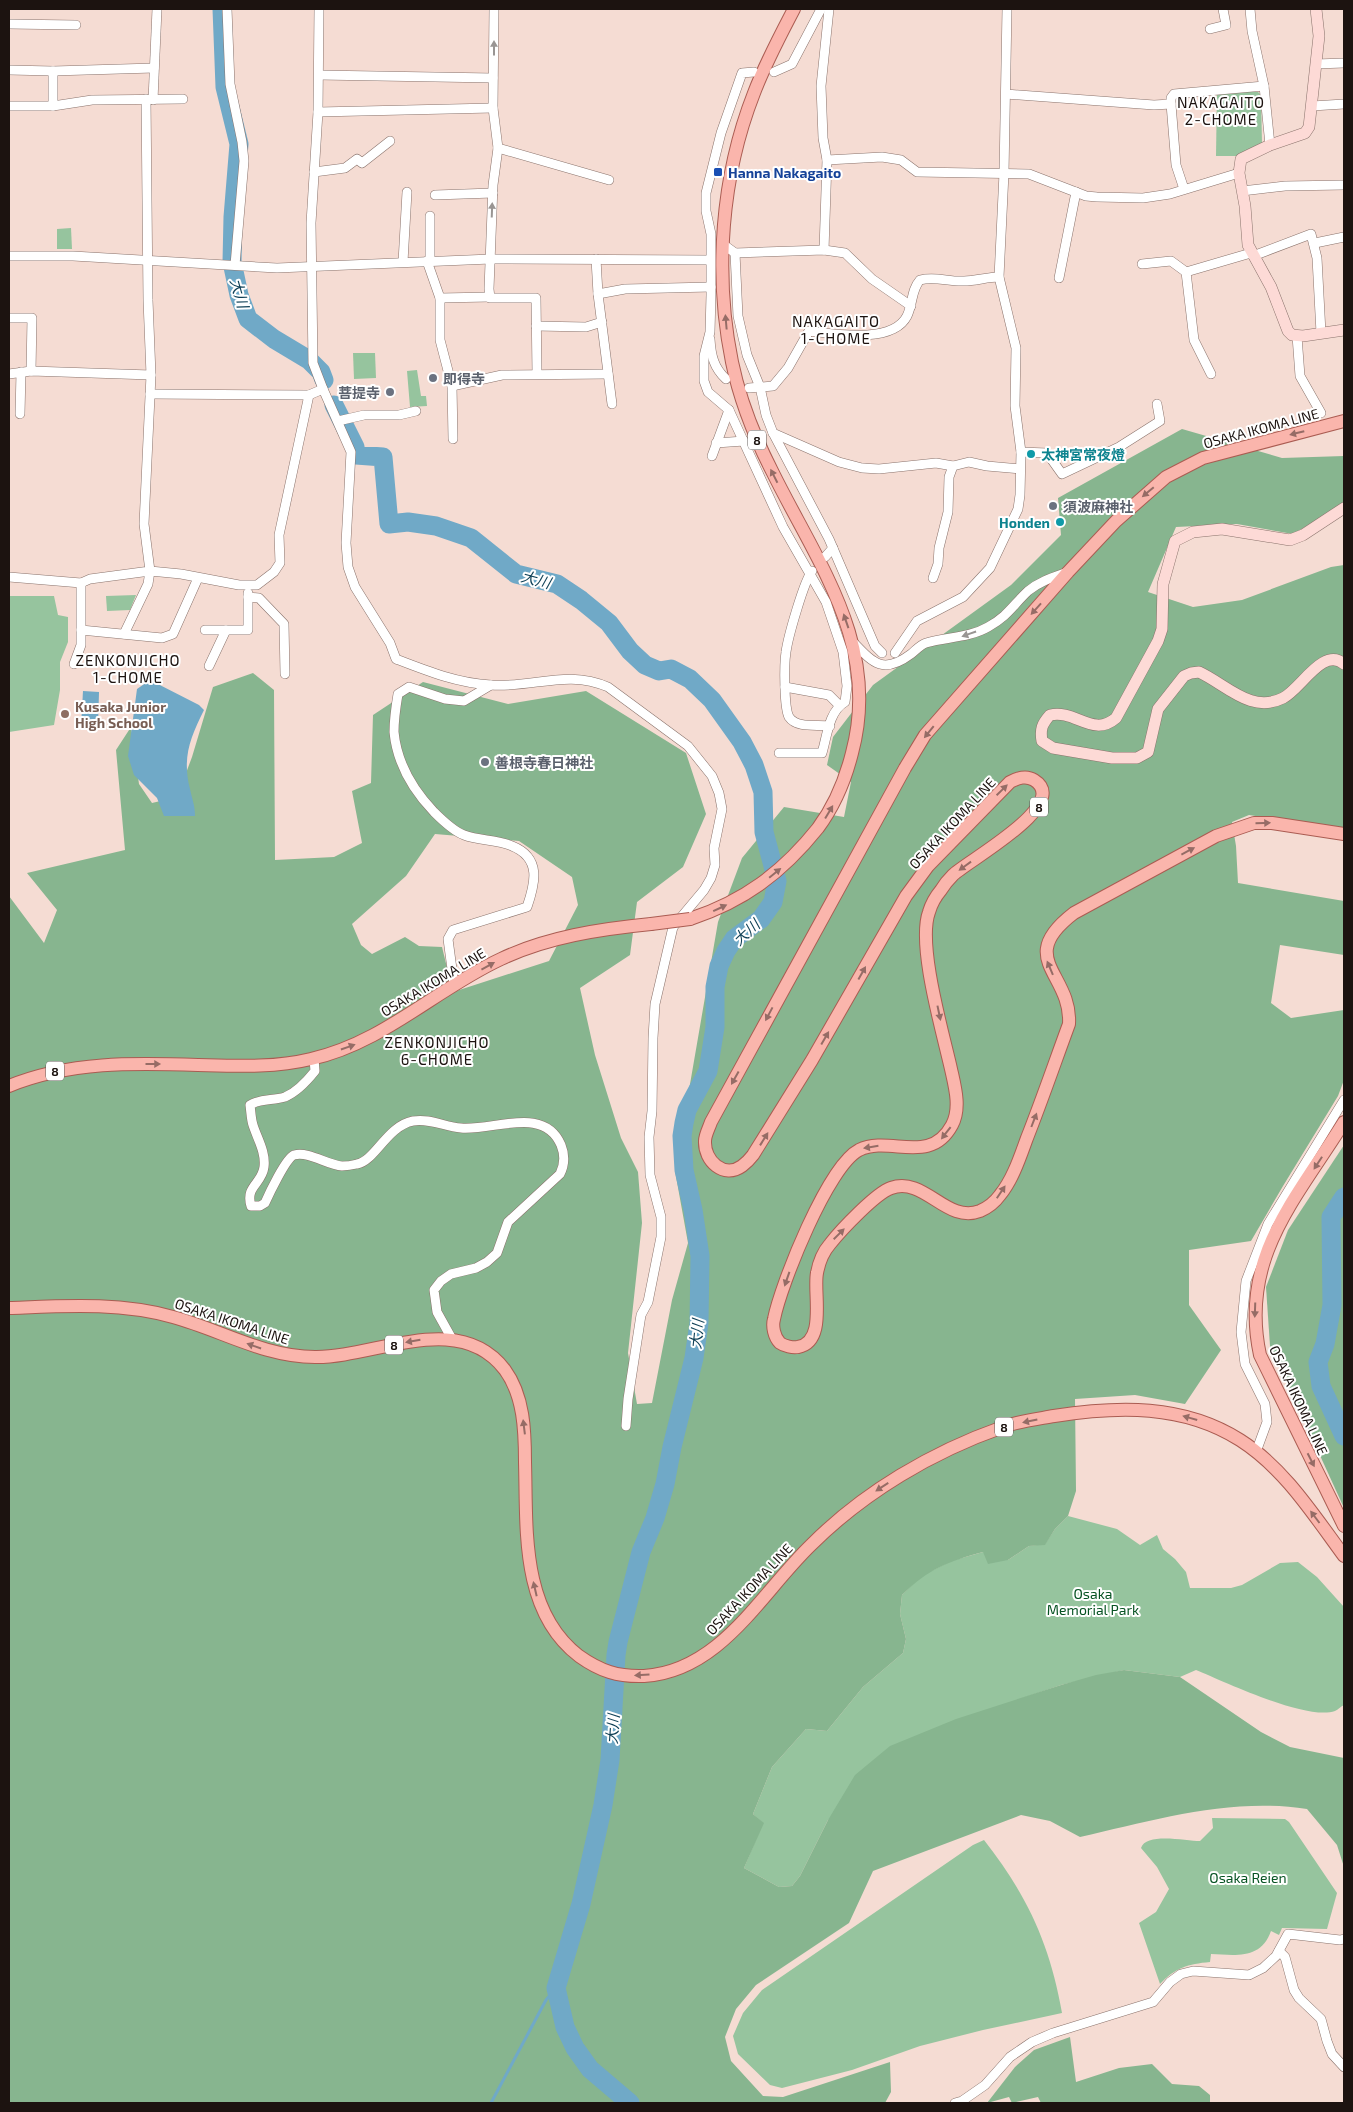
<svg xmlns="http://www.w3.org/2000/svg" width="1353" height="2112" font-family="'Exo 2','Noto Sans JP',sans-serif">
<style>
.green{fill:#96c49e}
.forest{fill:#87b58f;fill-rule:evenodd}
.water{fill:#70a9c7}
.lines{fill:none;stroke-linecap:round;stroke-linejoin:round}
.stream{stroke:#70a9c7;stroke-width:3}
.river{stroke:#70a9c7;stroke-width:19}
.minor-casing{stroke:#8a736c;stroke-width:10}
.secondary-casing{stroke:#8a736c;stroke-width:12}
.primary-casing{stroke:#aa5c52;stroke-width:14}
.minor{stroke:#fff;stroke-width:9}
.secondary{stroke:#fddad6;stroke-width:11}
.primary{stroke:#fab5ac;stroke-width:12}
.primary-bridge-casing{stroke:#aa5c52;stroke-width:14;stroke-linecap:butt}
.primary-bridge{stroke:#fab5ac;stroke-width:12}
.oneway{fill:#999593}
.oneway2{fill:#966c66}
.transit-dot{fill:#1a4fb4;stroke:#fff;stroke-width:2}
.worship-dot{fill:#6b7280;stroke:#fff;stroke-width:2}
.culture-dot{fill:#0f9aa8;stroke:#fff;stroke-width:2}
.education-dot{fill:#8d6e63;stroke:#fff;stroke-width:2}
.labels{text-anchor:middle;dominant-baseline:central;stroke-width:4;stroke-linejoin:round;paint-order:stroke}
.shield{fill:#fff;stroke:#605a58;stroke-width:1}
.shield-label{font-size:12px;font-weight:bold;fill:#1c1310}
.transit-label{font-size:14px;font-weight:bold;fill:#164399;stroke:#fff;text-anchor:start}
.worship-label{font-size:14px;font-weight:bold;fill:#5b616d;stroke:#fff;text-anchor:start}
.street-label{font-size:14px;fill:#1c1310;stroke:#fff}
.culture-label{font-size:14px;font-weight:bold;fill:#0d838f;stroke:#fff;text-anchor:start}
.education-label{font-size:14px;font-weight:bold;fill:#785e54;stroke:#fff;text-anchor:start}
.park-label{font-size:14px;fill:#075323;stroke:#fff}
.neighbourhood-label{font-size:15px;letter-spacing:1px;fill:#1c1310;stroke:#fff}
.water-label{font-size:15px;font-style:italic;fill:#0e3f55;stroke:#fff}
</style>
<rect width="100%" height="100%" fill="#f5dcd3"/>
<g class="green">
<polygon points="1217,89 1258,92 1261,95 1262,144 1242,156 1216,156"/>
<polygon points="71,228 72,249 57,249 57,229"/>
<polygon points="353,353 375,353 376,378 354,379"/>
<polygon points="417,370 421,396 426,396 427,406 410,407 407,371"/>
<polygon points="136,595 130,610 107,611 106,596"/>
<polygon points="9,596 54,596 58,615 68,617 68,642 60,662 60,690 54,725 9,732"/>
<path d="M1068,1516l49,13 23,16 17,-10 6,14 12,10 11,13 4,16h41l11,-3 38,-22 18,-1 19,15 27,30v98c-3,1 -6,5 -9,6 -28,10 -110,-29 -139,-41l-16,7 -56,-7 -63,15 -38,13 -195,122 -28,56 -8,10 -13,1 -35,-19 19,-45 -10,-9 19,-47 34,-38 21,2 36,-44 40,-34 3,-14 -6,-25 2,-19 19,-19 30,-15 32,-9 25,8 21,-14 16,-2 10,-15z"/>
<path d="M1212,1818l73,1 4,3 48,71 -10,36 -45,-1 -3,7 -8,-4c-10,29 -36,24 -60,23l-1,8c-22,2 -35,6 -50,22l-21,-61 17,-11 13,-23 -12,-22 -16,-19c5,-16 45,-7 59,-7l13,-13z"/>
<path d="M984,1840c43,55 66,104 78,173l-79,17 -63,16 -68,24 -70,18 -12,-3 -32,-31 -5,-18 10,-23 19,-23 211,-145z"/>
</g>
<g class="forest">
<path d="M1182,429l100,29 62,-2v48l-51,30 -56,-10 -61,3 -28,65 45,15 49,-7 89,-33 13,-2v264l-95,-14 -17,7 4,24 2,37 106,18v54l-64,-10 -9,58 20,15 53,-8v70l-6,16 -55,90 -32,55 -62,9v55l32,45 -36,54 -50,-9 -60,4 1,92 -8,25 -13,13 -10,16 -16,1 -21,14 -20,4 -5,-12c-36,10 -53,16 -81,43l-2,19 6,25 -3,14 -40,34 -36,44 -21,-2 -34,38 -19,47 11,9 -20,45 35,19 13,-1 8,-10 28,-56 27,-45 35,-29 66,-27 105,-34 35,-10 28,-5 56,7 81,55 29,15 54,11v109l-7,-22 -30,-36c-76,-12 -153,11 -227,28l-30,-16 -29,-6 -148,56 -24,52 -93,62 -20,24 -11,28 6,24 32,35 20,1 107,-35 1,30 -6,11h-876v-1207l35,47 13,-33 -30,-37 98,-23 -9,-100 15,-23 8,57 13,19 25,-6 15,-40 21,-70 40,-14 21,17 1,170 59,-3 28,-14 -10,-52 19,-8 2,-68 50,-33 85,22 78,-13 100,62 20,61 -23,53 -46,35 -7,53 -50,33 15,67 26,83 17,34 4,51 -14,130 9,51 15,-1 20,-103 16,-57 -13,-72 43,-249 24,-64 42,-51 60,10 7,-35 -24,-17 6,-28 40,-52 138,-100 50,-50 -3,-37zM435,834l84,7 53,36 6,28 -29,56 -96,31 -11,-45 -23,-1 -14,-9 -33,17 -11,-9 -9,-21 54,-48z"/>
<polygon points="1344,1145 1344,1508 1270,1346 1266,1287 1288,1230"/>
<polygon points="1070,2037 1076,2082 1119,2068 1152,2064 1172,2084 1199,2086 1210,2095 1210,2103 1041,2103 1038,2097 1012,2103 1009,2097 987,2103 1015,2067 1034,2050"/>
</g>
<g class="water">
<path d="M150,680l49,25 5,5c-14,28 -22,48 -14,79 2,10 5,16 5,27h-31l-7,-18 -23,-23 -6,-19 9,-67z"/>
<polygon points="83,691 99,692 98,727 81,726"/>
</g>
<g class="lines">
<polyline class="stream" points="491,2103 546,2000 556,1988"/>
<g class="river">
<polyline points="222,9 225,87 239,144 233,217 232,262 239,295 248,319 274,339 309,360 321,372 324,380"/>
<polyline points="334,405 355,447 356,455 383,457 389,524 408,522 436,526 471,538 516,574 557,584 581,600 609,623 630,651 645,665 659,671 671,669 690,679 712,700 742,742 754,765 763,792 764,832 777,881 773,902 761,919 734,939 726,951 719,966 715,987 715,1027 708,1071 687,1110 684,1123 682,1136 684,1170 693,1210 700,1256 699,1323 694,1358 672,1447 665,1484 655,1518 641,1552 618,1642 616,1655 610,1760 603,1805 581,1904 556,1988 565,2027 575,2048 590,2069 630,2103"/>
<polyline points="1344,1197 1331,1217 1332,1305 1325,1344 1318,1362 1321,1386 1344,1436"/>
</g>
<defs>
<g id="minor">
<polyline points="227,9 230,84 242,142 244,161 235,265"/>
<path d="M319,9l-1,103 -7,111 2,140 10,26 28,63 -5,91 2,24 7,20 35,56 6,16c31,12 61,24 95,26 43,3 76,-16 117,2l80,59 24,30 7,17 3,16 -8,39 1,17 -4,13 -7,12 -31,37 -18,77 -2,34 -1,73 -3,26 1,38 11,42v20l-13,65 -7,13 -13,84 -2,27"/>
<polyline points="494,9 493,108 498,148 493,185 489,289 490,298 536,298 537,374"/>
<polyline points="1250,9 1252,31 1264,86 1270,145"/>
<polyline points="9,24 76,25"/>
<polyline points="1210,29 1226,25 1223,9"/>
<polyline points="1316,64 1344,63"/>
<polyline points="9,70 53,71 154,68"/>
<polyline points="53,71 53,106"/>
<path d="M754,72l-12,1 -21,60 -15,60v18l5,23v61l-1,37 -6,24v25l4,11 21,18 54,117 43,75 17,50 4,34 -2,16c-16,9 -18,34 -23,51h-43"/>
<polyline points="774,72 792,64 821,9"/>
<polyline points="319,75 493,78"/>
<polyline points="1006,94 1154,105 1171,104 1171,98 1174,94 1264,86"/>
<polyline points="153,100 157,9"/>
<polyline points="1171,104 1176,165 1184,189"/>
<polyline points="9,106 53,106 92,100 183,99"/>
<polyline points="1312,106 1344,104"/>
<polyline points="318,112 493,108"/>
<polyline points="498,148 609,180"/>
<polyline points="827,160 882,157 901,160 917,172 1029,174 1086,196 1097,197 1143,198 1170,194 1239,173"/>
<polyline points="314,172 345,168 357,159 362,163 390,141"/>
<polyline points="1242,191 1285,186 1344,185"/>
<polyline points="435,195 493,193"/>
<polyline points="430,216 430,261"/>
<polyline points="1315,243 1344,237"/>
<polyline points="724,245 735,253 824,250 845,253 872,279 911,306"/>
<polyline points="824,250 827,160 823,138 821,86 829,9"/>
<polyline points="735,253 738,316 747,355 760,387 766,415 773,433 839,462 862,468 879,469 936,463 953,466"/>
<polyline points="9,256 73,256 277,268 491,259 710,260"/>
<polyline points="1253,256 1311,234 1317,258 1321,333"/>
<polyline points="596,259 598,294"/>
<polyline points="427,261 440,298 440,340 452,386 453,439"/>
<polyline points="403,262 407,192"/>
<polyline points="1142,264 1171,261 1186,272"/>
<polyline points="1059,278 1076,192"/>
<polyline points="440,298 490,297"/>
<polyline points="9,318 32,318 31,371"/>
<polyline points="536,326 586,327 602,322"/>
<polyline points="1297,336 1300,376 1321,413"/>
<path d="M710,339c1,17 4,29 16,40"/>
<polyline points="9,374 31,371 151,375"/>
<polyline points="1211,374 1194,340 1186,272 1251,253"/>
<polyline points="452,386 502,375 608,374"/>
<path d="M749,388l24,-2 15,-18 21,-37c26,3 84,13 98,-15 6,-12 4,-26 13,-36 15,-4 29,2 44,1 12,0 23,-4 35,-4"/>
<polyline points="150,394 309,395"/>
<polyline points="612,404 598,294 625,289 711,287"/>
<polyline points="20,414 21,372"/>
<polyline points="338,421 364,415 399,415 416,411"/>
<polyline points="773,433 829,539 875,646 882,653"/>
<polyline points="716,443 744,441"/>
<polyline points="1021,452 1047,453 1062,474 1119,447 1160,421 1157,404"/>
<polyline points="712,456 729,410"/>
<polyline points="825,557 833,548"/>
<path d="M812,571c-8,10 -24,66 -26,81 -2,12 -2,56 3,65 8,12 29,7 41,9"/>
<polyline points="9,577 81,583 81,645 74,664"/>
<polyline points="933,578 938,564 939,548 948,512 949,477 953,466 969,462 987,466 1020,469"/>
<polyline points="81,583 90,579 150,571 144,524 151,375 148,300 146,99"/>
<polyline points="248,597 259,598 284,624 285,674"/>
<polyline points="81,630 162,638 173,634 198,578"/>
<polyline points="205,630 248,630 248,593"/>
<polyline points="124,634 148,584 150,571 181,574 239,585 257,585 274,572 280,563 279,535 309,395 323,389"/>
<path d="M853,642c20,21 30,33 58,12 4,-3 9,-9 15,-11 21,-6 43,-5 62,-16 20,-11 25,-22 40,-36 11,-9 23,-13 37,-18"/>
<polyline points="895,653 917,621 963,597 990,568 1018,509 1020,495 1021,452 1015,406 1016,348 999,277 1004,173 1007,9"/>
<polyline points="209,666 226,630"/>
<polyline points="785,687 829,695 839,705"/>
<path d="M454,984l-6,-45 5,-9 74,-23c8,-23 15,-49 -15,-61 -15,-7 -33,-5 -48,-11 -11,-4 -22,-15 -30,-23 -21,-22 -37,-49 -40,-80 0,-12 2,-26 4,-38l11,-7 36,12 19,2 27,-16"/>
<path d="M314,1059l1,12c-8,10 -18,21 -30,26 -12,4 -24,1 -35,8 1,7 1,14 3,20 4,13 13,27 11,42 -2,17 -19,19 -13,39h9l5,-3c4,-9 21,-45 29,-48 15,-4 33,10 48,11 5,0 11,-1 15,-2 18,-3 30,-38 56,-43 17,-3 32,6 48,7 33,3 83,-23 100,17 4,10 4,19 -1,29l-52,48 -11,31 -10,9 -11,6 -25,6 -10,7 -7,9 3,22 15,27"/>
<polyline points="1256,1452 1267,1422 1265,1404 1245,1364 1241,1332 1246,1281 1268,1224 1344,1100"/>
<polyline points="1279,1951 1285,1957 1294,1990 1299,1998 1321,2019 1327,2041 1332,2054 1344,2067"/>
<polyline points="955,2103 962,2101 985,2085 1010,2057 1032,2042 1053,2033 1153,2002 1170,1982 1181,1974 1193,1971 1249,1975 1263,1968 1276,1956 1288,1934 1340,1940 1344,1939"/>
</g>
<g id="secondary">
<polyline points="1316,9 1319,36 1309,127 1305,133 1270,145 1241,159 1239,173 1245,206 1248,245 1271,287 1288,331 1292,335 1303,336 1344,330"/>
<path d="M1344,508l-41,27 -13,5 -68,-11 -29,3 -18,9 -12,43 -1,45 -4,12 -42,77c-23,20 -41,-9 -66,-3 -8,9 -10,14 -8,26l11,7 59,10h25l11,-6 10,-43 26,-33 7,-3 8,-1c28,13 52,42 84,26 18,-9 40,-52 61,-34"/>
</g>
<g id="primary">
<path d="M1344,421l-141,37 -37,19 -50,44 -48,51 -143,163 -20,33 -194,354c-2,6 -6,13 -6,19 -1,20 19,38 37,25 4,-3 8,-7 11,-11l59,-95 94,-164 22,-30 82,-84c8,-4 16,-7 24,-2 39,24 -67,81 -81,95 -4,4 -9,10 -12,15 -5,6 -10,15 -12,22 -12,33 14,121 22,157 4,18 10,39 1,56 -22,41 -62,10 -93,25 -31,16 -78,134 -85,169 -2,7 0,18 6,24 4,3 13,5 18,4 29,-5 15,-55 19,-74 2,-11 6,-21 13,-29 11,-14 46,-51 61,-56 34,-12 55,36 89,23 7,-3 15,-9 20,-16 13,-16 20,-38 27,-57 15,-38 28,-76 42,-114 3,-51 -55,-65 5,-111l142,-77 38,-13h18l72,11"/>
<path d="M690,919c54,-18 92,-46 128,-91 17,-23 27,-47 34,-75 29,-107 -34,-189 -79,-280 -18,-35 -33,-72 -41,-111 -18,-88 -11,-185 22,-269 11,-29 26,-57 40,-84"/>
<path d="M9,1086c61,-25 125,-23 189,-21 38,1 76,3 113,-6 72,-16 125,-70 190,-100 46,-22 99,-30 150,-35"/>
<path d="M1344,1122c-48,77 -105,136 -84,233l84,171"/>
<path d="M9,1308c55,-2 110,-6 164,9 48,13 91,40 142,40 60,1 144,-48 190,13 19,26 20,61 20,92 2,66 -5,149 54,194 21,15 39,21 65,20 77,-5 117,-83 167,-131 53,-53 121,-93 192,-118 16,-6 34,-8 51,-11 64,-10 129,-12 186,24 44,28 73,74 104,116"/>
</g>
</defs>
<use href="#minor" class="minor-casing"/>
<use href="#secondary" class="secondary-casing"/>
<use href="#primary" class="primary-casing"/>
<use href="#minor" class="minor"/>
<use href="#secondary" class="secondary"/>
<use href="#primary" class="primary"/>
<defs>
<polyline id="primary-bridge" points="651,924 690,919"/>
</defs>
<use href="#primary-bridge" class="primary-bridge-casing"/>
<use href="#primary-bridge" class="primary-bridge"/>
</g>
<defs><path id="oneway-solid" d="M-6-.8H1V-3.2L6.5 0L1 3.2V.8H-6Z" transform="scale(1.25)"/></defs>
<g class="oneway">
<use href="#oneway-solid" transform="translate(494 48) rotate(-90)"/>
<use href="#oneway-solid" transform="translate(492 210) rotate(-88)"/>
<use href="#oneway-solid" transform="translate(969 634) rotate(161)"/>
</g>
<g class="oneway2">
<use href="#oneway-solid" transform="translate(726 322) rotate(-95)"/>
<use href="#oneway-solid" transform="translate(1297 433) rotate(166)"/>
<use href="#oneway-solid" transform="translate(774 476) rotate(-117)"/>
<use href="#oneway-solid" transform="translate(1148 492) rotate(140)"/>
<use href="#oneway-solid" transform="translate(1036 609) rotate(132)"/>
<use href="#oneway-solid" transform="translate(846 621) rotate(-109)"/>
<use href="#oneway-solid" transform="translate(929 732) rotate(129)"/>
<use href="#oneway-solid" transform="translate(1002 790) rotate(-44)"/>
<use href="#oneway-solid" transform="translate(829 812) rotate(-59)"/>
<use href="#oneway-solid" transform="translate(1263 823) rotate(-2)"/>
<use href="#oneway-solid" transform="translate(1188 851) rotate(-28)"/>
<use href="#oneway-solid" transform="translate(965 866) rotate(144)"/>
<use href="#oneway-solid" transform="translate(775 873) rotate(-39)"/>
<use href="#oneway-solid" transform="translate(720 908) rotate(-25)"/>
<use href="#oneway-solid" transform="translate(488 966) rotate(-29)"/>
<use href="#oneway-solid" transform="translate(1050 968) rotate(-113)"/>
<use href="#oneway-solid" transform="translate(862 973) rotate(-61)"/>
<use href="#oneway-solid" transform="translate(939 1013) rotate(78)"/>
<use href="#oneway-solid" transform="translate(769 1014) rotate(118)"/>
<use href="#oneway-solid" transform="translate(825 1038) rotate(-60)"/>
<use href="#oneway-solid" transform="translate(348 1047) rotate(-19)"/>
<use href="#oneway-solid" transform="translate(153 1064)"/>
<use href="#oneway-solid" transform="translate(735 1078) rotate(119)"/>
<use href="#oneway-solid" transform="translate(1034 1120) rotate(-69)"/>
<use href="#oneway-solid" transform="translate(946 1133) rotate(128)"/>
<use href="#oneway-solid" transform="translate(764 1139) rotate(-58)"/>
<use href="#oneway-solid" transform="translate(871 1147) rotate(171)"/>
<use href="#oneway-solid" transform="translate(1318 1163) rotate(123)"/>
<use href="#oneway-solid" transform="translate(1001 1192) rotate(-56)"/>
<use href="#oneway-solid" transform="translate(839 1234) rotate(-45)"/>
<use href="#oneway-solid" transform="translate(787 1279) rotate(109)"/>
<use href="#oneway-solid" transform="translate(1255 1310) rotate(92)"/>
<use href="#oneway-solid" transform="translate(413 1341) rotate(170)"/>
<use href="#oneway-solid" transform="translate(254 1346) rotate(-161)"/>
<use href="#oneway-solid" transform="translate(1190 1418) rotate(-164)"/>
<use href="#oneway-solid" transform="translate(1030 1421) rotate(168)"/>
<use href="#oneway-solid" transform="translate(524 1427) rotate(-97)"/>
<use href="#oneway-solid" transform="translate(1311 1460) rotate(63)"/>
<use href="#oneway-solid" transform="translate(882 1487) rotate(147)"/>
<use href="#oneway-solid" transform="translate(1315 1517) rotate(-127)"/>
<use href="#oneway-solid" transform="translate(535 1589) rotate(-103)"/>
<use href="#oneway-solid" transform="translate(642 1675) rotate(177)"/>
</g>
<rect class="transit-dot" x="713" y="167" width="10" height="10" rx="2.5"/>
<g class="worship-dot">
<circle cx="433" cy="378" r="5"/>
<circle cx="390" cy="392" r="5"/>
<circle cx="1053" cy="506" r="5"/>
<circle cx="485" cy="762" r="5"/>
</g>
<g class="culture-dot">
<circle cx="1031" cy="454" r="5"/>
<circle cx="1060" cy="522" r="5"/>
</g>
<circle class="education-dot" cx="65" cy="714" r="5"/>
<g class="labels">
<g class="shield">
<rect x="748" y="430.5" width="18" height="19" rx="4"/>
<rect x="1030" y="797.5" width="18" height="19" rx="4"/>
<rect x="46" y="1061.5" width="18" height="19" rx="4"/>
<rect x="385" y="1335.5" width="18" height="19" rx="4"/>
<rect x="995" y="1417.5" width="18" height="19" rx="4"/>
</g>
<g class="shield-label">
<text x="757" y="440">8</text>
<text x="1039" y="807">8</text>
<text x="55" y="1071">8</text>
<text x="394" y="1345">8</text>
<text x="1004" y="1427">8</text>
</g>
<g class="transit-label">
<text x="728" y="172">Hanna Nakagaito</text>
</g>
<g class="worship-label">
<text x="443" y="378">即得寺</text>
<text x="380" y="392" text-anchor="end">菩提寺</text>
<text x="1063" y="506">須波麻神社</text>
<text x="495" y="762">善根寺春日神社</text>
</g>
<g class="street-label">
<text transform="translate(1261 428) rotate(-15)">OSAKA IKOMA LINE</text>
<text transform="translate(952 823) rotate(-47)">OSAKA IKOMA LINE</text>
<text transform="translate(433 982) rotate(-31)">OSAKA IKOMA LINE</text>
<text transform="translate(232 1321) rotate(18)">OSAKA IKOMA LINE</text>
<text transform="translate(1299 1400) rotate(65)">OSAKA IKOMA LINE</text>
<text transform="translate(749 1589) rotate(-47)">OSAKA IKOMA LINE</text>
</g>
<g class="culture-label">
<text x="1041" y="454">太神宮常夜燈</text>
<text x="1050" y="522" text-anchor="end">Honden</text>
</g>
<g class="education-label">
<text x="75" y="706">Kusaka Junior<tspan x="75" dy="16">High School</tspan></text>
</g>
<g class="park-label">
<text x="1093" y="1593">Osaka<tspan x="1093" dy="16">Memorial Park</tspan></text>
<text x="1248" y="1877">Osaka Reien</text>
</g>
<g class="neighbourhood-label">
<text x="1221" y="102">NAKAGAITO<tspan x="1221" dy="17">2-CHOME</tspan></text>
<text x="836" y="321">NAKAGAITO<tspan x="836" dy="17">1-CHOME</tspan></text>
<text x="128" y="660">ZENKONJICHO<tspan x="128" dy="17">1-CHOME</tspan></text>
<text x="437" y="1042">ZENKONJICHO<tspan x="437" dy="17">6-CHOME</tspan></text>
</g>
<g class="water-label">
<text transform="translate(240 293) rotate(74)">大川</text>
<text transform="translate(536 579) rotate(15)">大川</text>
<text transform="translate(746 932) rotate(-43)">大川</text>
<text transform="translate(696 1334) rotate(-84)">大川</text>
<text transform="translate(612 1729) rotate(-86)">大川</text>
</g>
</g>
<rect width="1353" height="2112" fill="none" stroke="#1c1310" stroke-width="20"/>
</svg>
